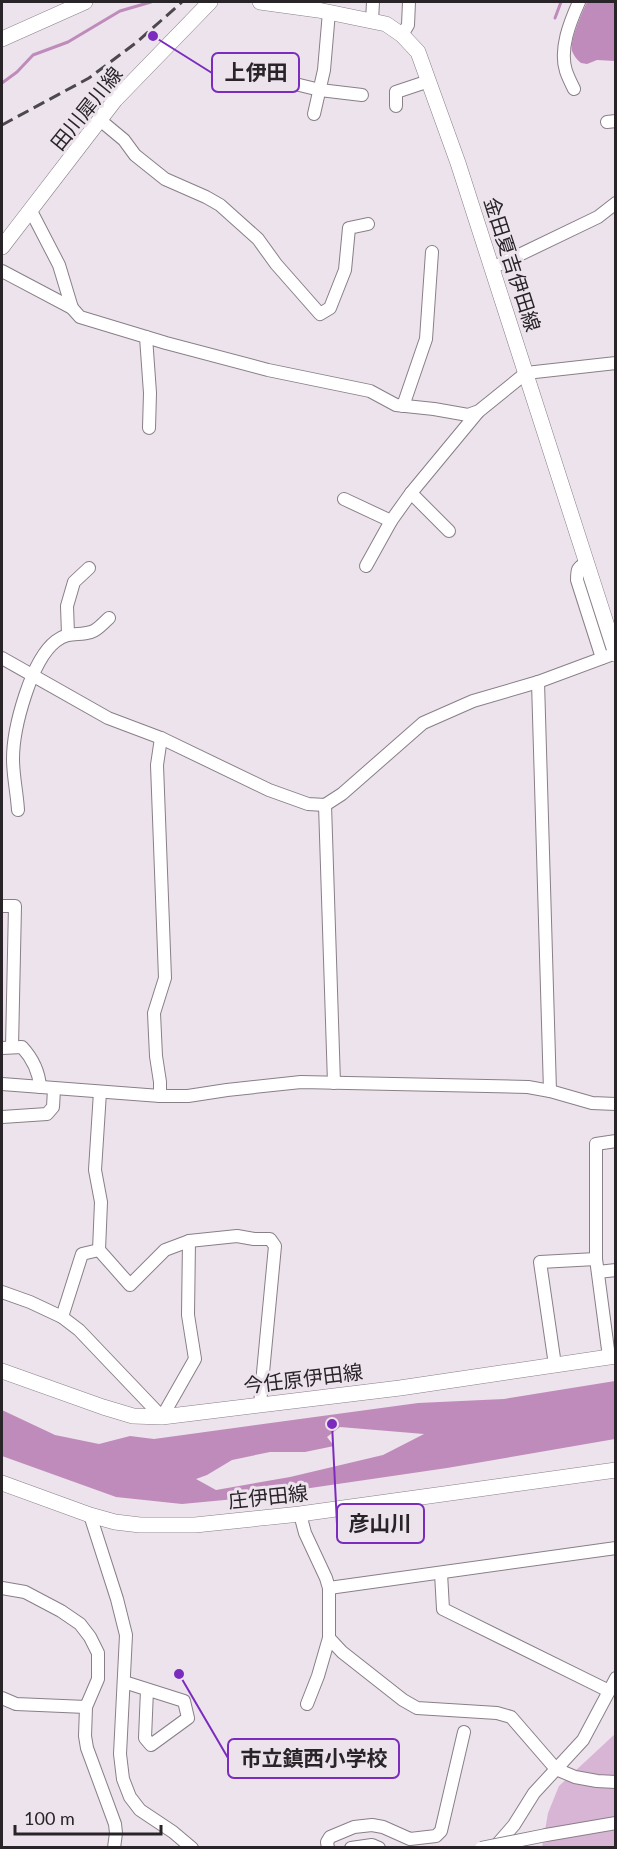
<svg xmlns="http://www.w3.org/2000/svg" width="617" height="1849" font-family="Lato,'Noto Sans JP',sans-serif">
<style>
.green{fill:#d8b4d5}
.water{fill:#bf8bbb;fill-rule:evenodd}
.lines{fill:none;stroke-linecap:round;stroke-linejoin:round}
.stream{stroke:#bf8bbb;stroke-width:3}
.minor-casing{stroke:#887f87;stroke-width:14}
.major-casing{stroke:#887f87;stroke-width:16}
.minor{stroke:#fff;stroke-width:12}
.major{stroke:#fff;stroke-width:15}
.rail{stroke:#4d484d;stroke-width:3;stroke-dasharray:12 6;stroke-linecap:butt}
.minor-bridge-casing{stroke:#887f87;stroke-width:14;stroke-linecap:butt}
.minor-bridge{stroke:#fff;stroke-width:12}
.labels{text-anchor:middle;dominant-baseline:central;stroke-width:6;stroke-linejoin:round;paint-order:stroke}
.street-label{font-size:20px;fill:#282428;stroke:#ede3ec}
.leader{fill:none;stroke:#7b2cbf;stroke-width:2}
.callout-dot{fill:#7b2cbf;stroke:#ede3ec;stroke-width:2}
.callout{fill:#ede3ec;stroke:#7b2cbf;stroke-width:2}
.callout-label{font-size:21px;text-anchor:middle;font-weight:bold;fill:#282428}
</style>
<rect width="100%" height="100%" fill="#ede3ec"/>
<polygon class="green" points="615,1734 615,1847 542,1848 548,1813 559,1786"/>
<g class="water">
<path d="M587,2h28v59l-18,-1 -10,4 -6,-1c-4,-3 -7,-7 -9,-12 -2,-12 10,-38 15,-49z"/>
<path d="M615,1381v58l-168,29 -212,31 -53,5 -66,-7 -114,-41v-46l53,25 44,9 31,-8 24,3 264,-36 86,-4zM340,1427l84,7 -41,21 -93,22 -74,13 -20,-11 11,-4 25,-15 38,-8h35l29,-6 -7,-9z"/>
</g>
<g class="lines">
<g class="stream">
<polyline points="555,18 561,2"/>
<polyline points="2,83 17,72 33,55 68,42 120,11 151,2"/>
</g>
<defs>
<g id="minor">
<polyline points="372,21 373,2"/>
<polyline points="402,35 408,25 409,2"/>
<polyline points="287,82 320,90 362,95"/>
<path d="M574,89c-3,-6 -6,-12 -8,-18 -7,-22 4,-49 13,-69"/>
<polyline points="396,106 396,92 429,81"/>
<polyline points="314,114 324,70 329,12"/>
<polyline points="100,120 124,140 135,155 165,179 206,197 220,205 258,239 276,264 320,314 330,308 345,270 349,228 368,224"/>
<polyline points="607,122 616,121"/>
<polyline points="31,211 59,265 72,308"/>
<polyline points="492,268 598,217 616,203"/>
<polyline points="2,271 72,308 80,317 166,343 268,370 370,391 396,405 434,409 468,415 479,411 526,373 616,363"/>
<polyline points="146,337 150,393 149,428"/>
<polyline points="403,406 426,339 432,252"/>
<polyline points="411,493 449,531"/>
<polyline points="344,499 391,521 411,493 478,412"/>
<path d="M587,563c-10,4 -10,7 -10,17l25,78"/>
<polyline points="366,566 391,521"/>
<polyline points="68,634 67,606 74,582 89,568"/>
<polyline points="2,658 108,718 161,738 269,790 308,804 325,805 342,794 423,723 473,701 538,682 616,653"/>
<polyline points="538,682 550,1091"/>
<polyline points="325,805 334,1083"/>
<path d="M18,810c-1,-17 -5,-34 -5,-51 0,-31 18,-99 43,-118 13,-10 22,-5 35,-9 7,-2 13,-10 18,-14"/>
<polyline points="2,906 15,906 12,1047"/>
<path d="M2,1048l20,-1c11,12 17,25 18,40"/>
<polyline points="2,1084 160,1096 188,1096 227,1090 301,1082 528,1087 550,1091 592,1103 616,1104"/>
<polyline points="100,1092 95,1170 101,1202 99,1250 130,1285 165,1250 189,1241 237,1236 254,1239 270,1239 275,1246 260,1404"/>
<polyline points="160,1096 160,1082 156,1056 154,1013 165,978 157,765 161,738"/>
<polyline points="2,1117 47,1114 53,1107 54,1089"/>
<polyline points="598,1272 616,1270"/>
<polyline points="2,1292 30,1302 62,1317 79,1330 162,1417 195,1359 188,1315 189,1241"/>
<polyline points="62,1317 82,1254 99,1250"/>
<polyline points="609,1357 596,1259 596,1144 616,1141"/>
<polyline points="555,1365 540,1262 596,1259"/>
<polyline points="300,1514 305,1533 326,1578 329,1588 329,1638 318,1676 307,1704"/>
<polyline points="90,1515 117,1599 126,1635 120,1754 123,1779 130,1797 140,1810 173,1832 192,1848"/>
<polyline points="441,1573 443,1609 609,1691"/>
<polyline points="2,1588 25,1592 61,1611 80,1624 90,1637 98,1653 98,1679 86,1707 16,1704 2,1698"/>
<polyline points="329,1588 616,1548"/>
<polyline points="329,1638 342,1652 403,1700 417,1708 497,1713 511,1717 556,1769 575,1777 597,1781 616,1782"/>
<polyline points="124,1682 184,1701 188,1718 151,1745 145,1738 147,1690"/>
<polyline points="86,1707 85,1736 87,1748 115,1824 116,1833 114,1848"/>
<polyline points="546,1835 616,1823"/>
<polyline points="328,1848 327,1842 330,1837 354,1827 372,1825 383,1827 410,1839 436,1836 441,1831 464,1732"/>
<polyline points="351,1848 372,1845 379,1848"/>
<polyline points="494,1848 514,1825 534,1793 583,1740 616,1678"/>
</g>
<g id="major">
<polyline points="260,2 318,10 386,24 402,35 418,52 458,163 616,654"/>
<polyline points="2,39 85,2"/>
<polyline points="2,247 115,100 210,2"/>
<polyline points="2,1371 103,1407 133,1416 162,1417 400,1388 616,1356"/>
<polyline points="2,1483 90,1515 115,1522 140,1525 195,1525 300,1514 616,1470"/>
</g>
</defs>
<use href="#minor" class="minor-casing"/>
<use href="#major" class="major-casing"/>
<use href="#minor" class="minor"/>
<use href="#major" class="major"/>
<polyline class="rail" points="2,125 89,78 137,42 182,2"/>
<defs>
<polyline id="minor-bridge" points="481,1848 546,1835"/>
</defs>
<use href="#minor-bridge" class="minor-bridge-casing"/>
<use href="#minor-bridge" class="minor-bridge"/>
</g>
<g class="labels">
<g class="street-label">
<text transform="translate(86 108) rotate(-51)">田川犀川線</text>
<text transform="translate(513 264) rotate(72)">金田夏吉伊田線</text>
<text transform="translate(303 1378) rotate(-7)">今任原伊田線</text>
<text transform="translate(268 1496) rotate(-6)">庄伊田線</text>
</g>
</g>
<path class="leader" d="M153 36L212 73M332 1424L337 1524M179 1674L228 1758"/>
<g class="callout-dot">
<circle cx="153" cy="36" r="6"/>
<circle cx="332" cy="1424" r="6"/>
<circle cx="179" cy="1674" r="6"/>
</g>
<g class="callout">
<rect x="212" y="53" width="87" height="39" rx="6"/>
<rect x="337" y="1504" width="87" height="39" rx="6"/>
<rect x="228" y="1739" width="171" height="39" rx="6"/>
</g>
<g class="callout-label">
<text x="256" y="80">上伊田</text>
<text x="380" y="1531">彦山川</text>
<text x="314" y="1766">市立鎮西小学校</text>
</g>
<rect width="617" height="1849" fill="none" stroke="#282428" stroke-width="6"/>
<path d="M15 1825v9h146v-9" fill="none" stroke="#282428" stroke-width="3"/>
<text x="24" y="1825" font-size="18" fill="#282428" stroke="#ede3ec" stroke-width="4.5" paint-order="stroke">100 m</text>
</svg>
